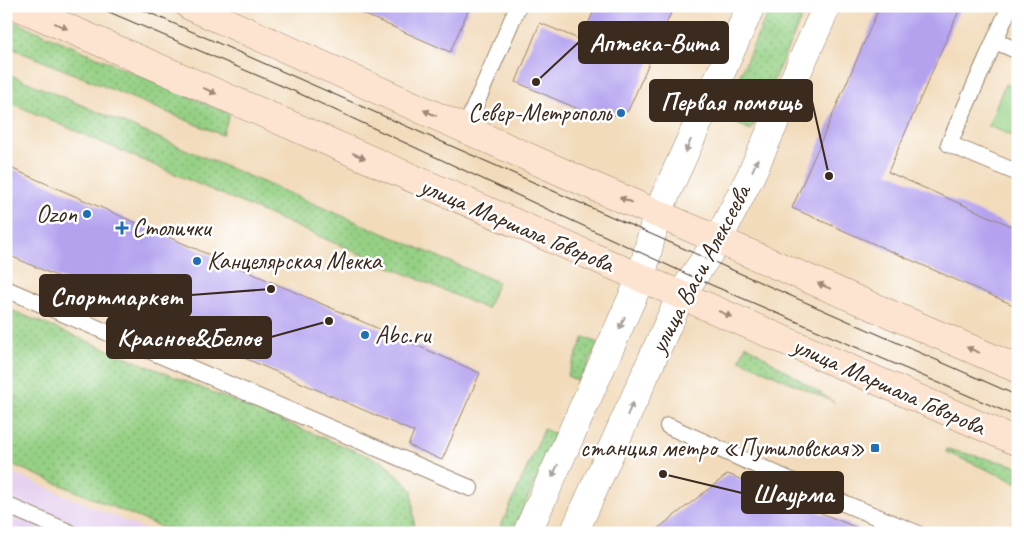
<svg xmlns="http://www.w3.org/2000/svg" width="1024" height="539" font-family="Caveat,sans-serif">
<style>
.built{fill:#e6d2f0}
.grass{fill:url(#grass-dots);stroke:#687d51}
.green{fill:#95d084;stroke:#687d51}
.building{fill:#b4a2ef}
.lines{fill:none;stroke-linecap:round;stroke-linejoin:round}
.service-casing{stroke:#96826c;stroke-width:18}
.minor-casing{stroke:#96826c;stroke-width:29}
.tertiary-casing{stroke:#96826c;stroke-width:29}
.secondary-casing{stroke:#96826c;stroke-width:29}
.service{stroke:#fff;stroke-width:16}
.minor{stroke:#fff;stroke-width:28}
.tertiary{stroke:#fff;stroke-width:28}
.secondary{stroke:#fde4d1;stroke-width:28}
.tram{stroke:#3b2a1e;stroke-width:1}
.oneway{fill:#9c8778}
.oneway2{fill:#a79f9a}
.poi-dot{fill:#1f6fb2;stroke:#fff;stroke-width:2}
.labels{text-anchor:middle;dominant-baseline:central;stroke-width:5;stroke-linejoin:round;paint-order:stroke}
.poi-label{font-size:25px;fill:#3b2a1e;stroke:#fff;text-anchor:end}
.street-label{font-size:25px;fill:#3b2a1e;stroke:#fff}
.leader{fill:none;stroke:#3b2a1e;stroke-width:2}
.callout-dot{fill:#3b2a1e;stroke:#fff;stroke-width:2}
.callout{fill:#3b2a1e;stroke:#3b2a1e;stroke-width:2}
.callout-label{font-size:26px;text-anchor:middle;font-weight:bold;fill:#fff}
</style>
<defs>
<pattern id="grass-dots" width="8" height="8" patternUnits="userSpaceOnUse" patternTransform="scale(1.25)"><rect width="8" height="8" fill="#95d084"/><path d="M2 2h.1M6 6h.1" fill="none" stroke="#7ba96b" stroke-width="1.8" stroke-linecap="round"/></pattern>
</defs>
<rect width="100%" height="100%" fill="#fff"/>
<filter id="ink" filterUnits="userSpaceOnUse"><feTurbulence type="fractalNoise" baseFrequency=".02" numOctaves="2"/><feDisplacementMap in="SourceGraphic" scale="10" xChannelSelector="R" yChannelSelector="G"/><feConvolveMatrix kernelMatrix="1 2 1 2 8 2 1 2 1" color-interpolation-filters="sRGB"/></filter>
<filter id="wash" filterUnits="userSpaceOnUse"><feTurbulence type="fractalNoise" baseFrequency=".0096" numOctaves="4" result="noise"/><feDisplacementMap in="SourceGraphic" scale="20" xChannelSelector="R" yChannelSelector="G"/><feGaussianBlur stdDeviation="1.12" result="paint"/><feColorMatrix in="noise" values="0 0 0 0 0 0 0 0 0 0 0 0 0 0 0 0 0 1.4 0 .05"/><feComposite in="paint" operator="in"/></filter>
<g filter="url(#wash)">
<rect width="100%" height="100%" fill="#f2dbbb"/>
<polygon class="built" points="6,470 153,533 6,533"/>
<g class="grass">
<polygon points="771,6 807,6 751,130 721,117"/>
<polygon points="6,18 230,114 222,135 6,46"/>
<polygon points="6,73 498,282 487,309 6,101"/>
<polygon points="6,308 385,463 412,490 415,533 175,533 6,462"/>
<polygon points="584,337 598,343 580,382 567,376"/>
<polygon points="746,345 834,402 740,360"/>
<polygon points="544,429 555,434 513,533 498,533"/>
<polygon points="947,449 1018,466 1018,483 946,452"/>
</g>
<polygon class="green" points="1005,84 1018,89 1018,138 988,126"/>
<g id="blocks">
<g class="building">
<polygon points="345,6 470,6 450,52"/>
<polygon points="596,6 674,6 628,111 601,119 516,82 540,23 581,40"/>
<polygon points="880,6 961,6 888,172 1018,229 1018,307 792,208"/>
<polygon points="6,166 480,373 442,460 408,445 414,432 6,254"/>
<polygon points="728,474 867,532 867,533 652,533"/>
</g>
</g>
</g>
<g filter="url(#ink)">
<use href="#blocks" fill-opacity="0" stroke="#96826c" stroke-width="1"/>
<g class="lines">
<defs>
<g id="service">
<polyline points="1010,6 949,144 1018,173"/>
<polyline points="995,41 1018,51"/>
<polyline points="465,129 518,6"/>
<polyline points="6,289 470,488"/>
<polyline points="668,426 812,490 916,533"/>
<polyline points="6,505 71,533"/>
</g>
<g id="minor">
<polyline points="657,214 751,6"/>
<polyline points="718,240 751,175 827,6"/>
<polyline points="574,533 681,295"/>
</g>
<g id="tertiary">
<polyline points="681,295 718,240"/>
<polyline points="527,533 641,278 657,214"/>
</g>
<g id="secondary">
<polyline points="17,6 1018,442"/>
<polyline points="190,6 593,186 1018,369"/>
</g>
</defs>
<use href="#service" class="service-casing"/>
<use href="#minor" class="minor-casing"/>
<use href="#tertiary" class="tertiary-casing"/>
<use href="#secondary" class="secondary-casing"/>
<use href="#service" class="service"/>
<use href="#minor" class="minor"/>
<use href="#tertiary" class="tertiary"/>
<use href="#secondary" class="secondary"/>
<g class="tram">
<polyline points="95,6 296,92 693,277 1018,417"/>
<polyline points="134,6 1018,396"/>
</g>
</g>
<defs><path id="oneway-solid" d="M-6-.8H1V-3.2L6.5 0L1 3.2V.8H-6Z" transform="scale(1.25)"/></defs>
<g class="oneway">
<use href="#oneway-solid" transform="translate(61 26) rotate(24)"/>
<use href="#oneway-solid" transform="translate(210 91) rotate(24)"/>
<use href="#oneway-solid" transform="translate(430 113) rotate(-156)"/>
<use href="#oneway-solid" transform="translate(359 156) rotate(24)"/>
<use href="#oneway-solid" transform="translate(626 200) rotate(-157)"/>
<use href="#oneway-solid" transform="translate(824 286) rotate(-157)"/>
<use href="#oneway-solid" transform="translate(725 314) rotate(24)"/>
<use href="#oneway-solid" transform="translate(973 350) rotate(-157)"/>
</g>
<g class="oneway2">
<use href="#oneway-solid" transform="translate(688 146) rotate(114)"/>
<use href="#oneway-solid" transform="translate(755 165) rotate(-66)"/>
<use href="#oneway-solid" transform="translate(622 323) rotate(114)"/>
<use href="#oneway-solid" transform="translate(630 409) rotate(-66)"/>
<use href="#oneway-solid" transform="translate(555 471) rotate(114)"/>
</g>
</g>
<g class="poi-dot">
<circle cx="621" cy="113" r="5"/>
<circle cx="87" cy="214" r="5"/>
<path d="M119.5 220.5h5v5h5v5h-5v5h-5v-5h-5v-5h5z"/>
<circle cx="197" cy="261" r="5"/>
<circle cx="365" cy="335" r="5"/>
<rect x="870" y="443" width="10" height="10" rx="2.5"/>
</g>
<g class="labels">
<g class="poi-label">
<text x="611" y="113">Север-Метрополь</text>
<text x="77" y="214">Ozon</text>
<text x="132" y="228" text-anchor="start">Столички</text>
<text x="207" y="261" text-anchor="start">Канцелярская Мекка</text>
<text x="375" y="335" text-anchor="start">Abc.ru</text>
<text x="865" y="448">станция метро «Путиловская»</text>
</g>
<g class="street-label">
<text transform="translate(517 225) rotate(23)">улица Маршала Говорова</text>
<text transform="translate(700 269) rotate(-62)">улица Васи Алексеева</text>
<text transform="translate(889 386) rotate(24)">улица Маршала Говорова</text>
</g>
</g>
<path class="leader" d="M536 82L579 42M829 176L812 101M271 289L191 295M329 321L271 337M663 474L742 493"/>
<g class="callout-dot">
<circle cx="536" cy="82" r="5"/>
<circle cx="829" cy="176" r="5"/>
<circle cx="271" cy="289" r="5"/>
<circle cx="329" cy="321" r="5"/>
<circle cx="663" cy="474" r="5"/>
</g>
<g class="callout">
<rect x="579" y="22" width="149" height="41" rx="5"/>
<rect x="650" y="80" width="162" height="41" rx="5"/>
<rect x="40" y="275" width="151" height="41" rx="5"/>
<rect x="107" y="317" width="164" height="41" rx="5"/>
<rect x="742" y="472" width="101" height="41" rx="5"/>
</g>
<g class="callout-label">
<text x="654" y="51">Аптека-Вита</text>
<text x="731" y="110">Первая помощь</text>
<text x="116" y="305">Спортмаркет</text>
<text x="189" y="346">Красное&amp;Белое</text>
<text x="793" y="502">Шаурма</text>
</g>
<rect width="1024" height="539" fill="none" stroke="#fff" stroke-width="25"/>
</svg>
